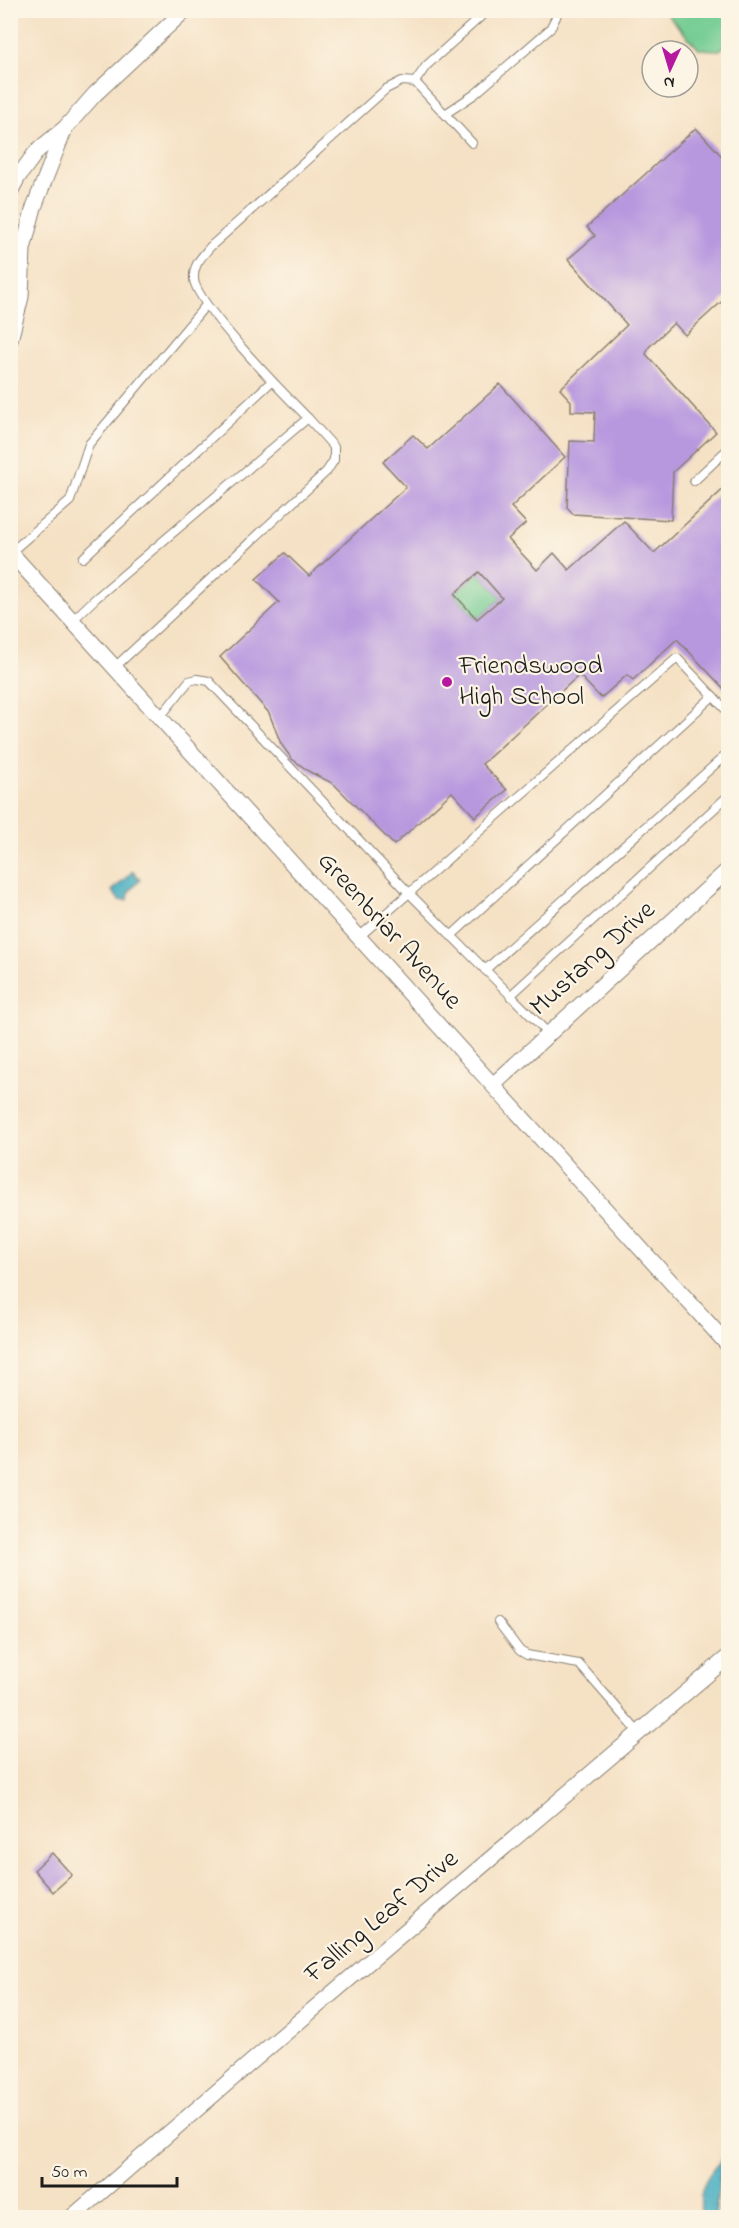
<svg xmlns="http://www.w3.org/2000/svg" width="739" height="2228" font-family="'Indie Flower',sans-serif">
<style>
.green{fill:#73cc93;stroke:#487458;stroke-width:1.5}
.water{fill:#41acc0;stroke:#2e646e;stroke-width:1.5}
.building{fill:#b798df;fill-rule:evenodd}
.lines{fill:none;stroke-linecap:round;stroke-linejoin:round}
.service-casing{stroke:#887e70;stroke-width:10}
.minor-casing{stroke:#887e70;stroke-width:17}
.service{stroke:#fff;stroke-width:8}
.minor{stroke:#fff;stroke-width:15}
.poi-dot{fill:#b5179e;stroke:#fcf5e5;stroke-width:2}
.labels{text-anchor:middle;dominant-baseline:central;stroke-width:4.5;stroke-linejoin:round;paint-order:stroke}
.poi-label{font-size:27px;fill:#1c1c1c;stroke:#fcf5e5;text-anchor:start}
.street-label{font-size:27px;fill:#1c1c1c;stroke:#fcf5e5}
</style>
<rect width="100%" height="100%" fill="#fcf5e5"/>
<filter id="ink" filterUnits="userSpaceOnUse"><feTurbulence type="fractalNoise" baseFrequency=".0167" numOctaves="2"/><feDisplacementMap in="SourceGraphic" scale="12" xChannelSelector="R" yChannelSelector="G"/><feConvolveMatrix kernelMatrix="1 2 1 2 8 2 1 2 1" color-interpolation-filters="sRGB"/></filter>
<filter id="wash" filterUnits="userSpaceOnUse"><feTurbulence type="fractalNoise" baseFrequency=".008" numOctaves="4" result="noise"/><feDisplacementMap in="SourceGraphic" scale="24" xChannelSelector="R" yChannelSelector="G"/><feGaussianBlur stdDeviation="1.35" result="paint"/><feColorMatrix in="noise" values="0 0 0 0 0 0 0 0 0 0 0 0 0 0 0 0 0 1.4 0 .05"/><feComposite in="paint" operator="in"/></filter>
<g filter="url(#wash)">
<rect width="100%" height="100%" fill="#f5e1c4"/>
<g class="green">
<polygon points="664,11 728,11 728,43 720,50 699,49"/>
<polygon points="479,572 502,598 477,619 454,594"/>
</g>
<g class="water">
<polygon points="133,871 140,880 129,892 128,900 119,900 112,891"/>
<path d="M728,2153v13l-8,5 -5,46h-13c-6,-29 6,-44 26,-64z"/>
</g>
<g id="blocks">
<g class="building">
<polygon points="696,128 729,164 729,295 685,335 674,323 649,347 646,354 716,432 673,472 671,520 573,514 567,507 570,441 594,442 595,412 571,411 571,401 560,389 627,325 568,259 595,236 587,227"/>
<path d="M500,384l65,73 -54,50 15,16 -18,16 29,31 17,-17 15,17 55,-49 30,32 75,-69v210l-52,-55 -44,41 -6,-5 -26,23 -22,-23 -97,89 25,26 -32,27 -23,-25 -58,53 -60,-61 -24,-12 -18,-13 -11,-15 -12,-31 -49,-56 59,-55 -23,-23 29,-26 24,23 97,-89 -23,-25 30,-27 15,14zM479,572l23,26 -25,21 -23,-25z"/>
<polygon points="52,1853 72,1875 53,1892 34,1870"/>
</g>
</g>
</g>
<g filter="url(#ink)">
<use href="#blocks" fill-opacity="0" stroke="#887e70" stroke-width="1.5"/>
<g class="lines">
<defs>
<g id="service">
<polyline points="415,82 426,66 488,10"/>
<polyline points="445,114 475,94 550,29 556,17 558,10"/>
<path d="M308,418c-21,-21 -113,-115 -114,-139 -1,-15 8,-22 16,-32l176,-158 16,-8 13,1 57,61"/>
<polyline points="694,481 728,449"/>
<polyline points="11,552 70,501 89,444 206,305"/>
<polyline points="83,558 272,381"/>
<polyline points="73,620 96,598 308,418 334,447 334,460 327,471 116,666"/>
<polyline points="161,716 189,681 197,679 209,681 409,893 549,1034"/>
<polyline points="451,936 713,696"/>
<polyline points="359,937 677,658 728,712"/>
<polyline points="485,970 728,753"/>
<polyline points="510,996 728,796"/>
<polyline points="498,1622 520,1651 527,1655 579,1664 639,1733"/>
</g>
<g id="minor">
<polyline points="10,192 18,177 37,151 65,128 95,94 185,10"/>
<polyline points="10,340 21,297 23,249 34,207 65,128"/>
<polyline points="10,552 728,1345"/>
<polyline points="493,1085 728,870"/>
<polyline points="71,2218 256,2058 728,1657"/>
</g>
</defs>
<use href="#service" class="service-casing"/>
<use href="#minor" class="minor-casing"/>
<use href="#service" class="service"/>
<use href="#minor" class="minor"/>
</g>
</g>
<circle class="poi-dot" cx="447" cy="682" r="6"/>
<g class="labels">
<g class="poi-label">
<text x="459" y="666">Friendswood<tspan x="459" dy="31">High School</tspan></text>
</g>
<g class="street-label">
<text transform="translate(389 931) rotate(48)">Greenbriar Avenue</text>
<text transform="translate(593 959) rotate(-42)">Mustang Drive</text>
<text transform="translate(382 1917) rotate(-40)">Falling Leaf Drive</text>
</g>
</g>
<rect width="739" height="2228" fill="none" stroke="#fcf5e5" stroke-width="36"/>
<g transform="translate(670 69) rotate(184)"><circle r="28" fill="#fcf5e5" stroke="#a29e95" stroke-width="1.5"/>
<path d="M0-4.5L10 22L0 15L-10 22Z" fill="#b5179e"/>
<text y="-9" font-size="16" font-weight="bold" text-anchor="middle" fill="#1c1c1c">N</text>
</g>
<path d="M42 2177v9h135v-9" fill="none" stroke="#1c1c1c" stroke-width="3"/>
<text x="51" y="2177" font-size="18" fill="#1c1c1c" stroke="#fcf5e5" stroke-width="4.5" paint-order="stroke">50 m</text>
</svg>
